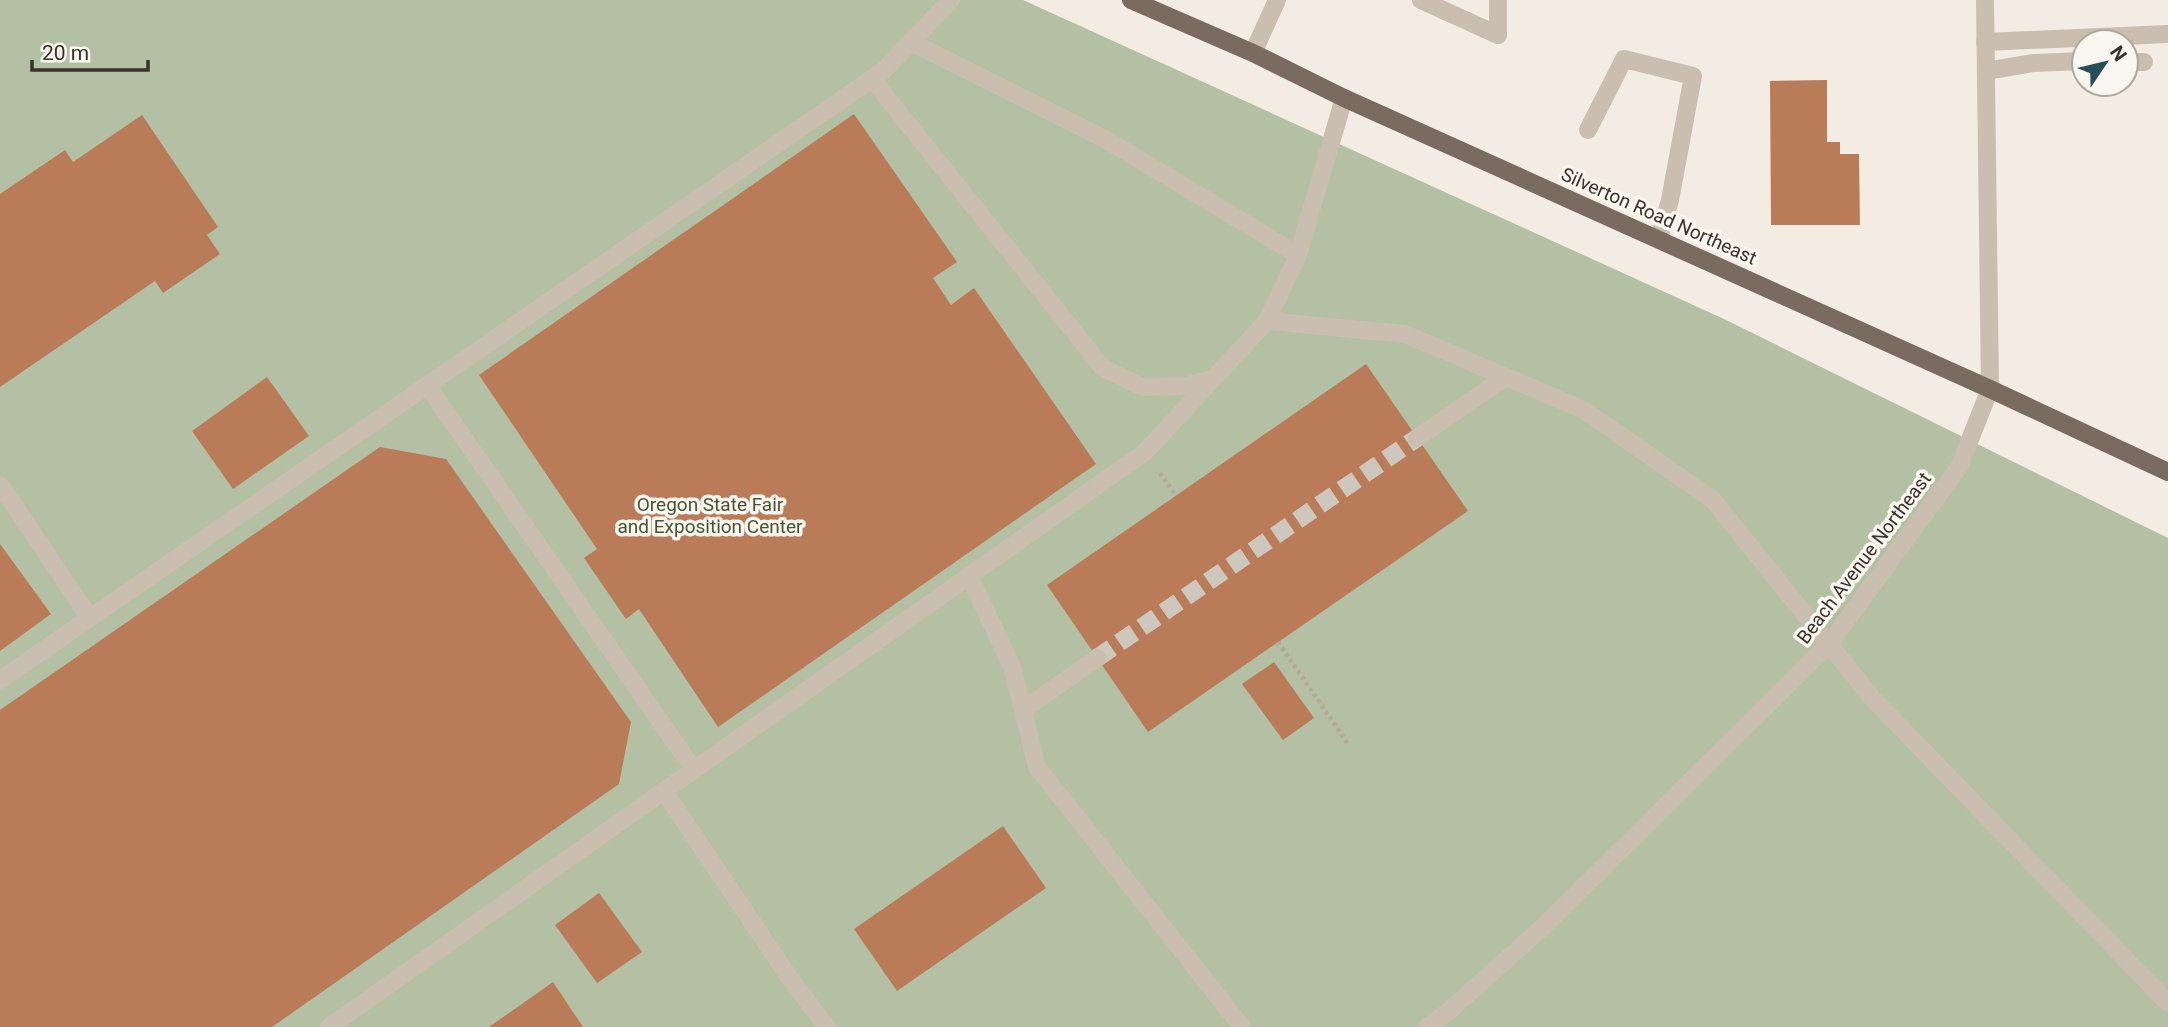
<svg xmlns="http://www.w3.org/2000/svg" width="2168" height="1027" font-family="Roboto,sans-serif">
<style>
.green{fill:#b3c0a3}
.building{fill:#ba7b58}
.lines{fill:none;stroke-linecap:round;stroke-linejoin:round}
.minor-tunnel{stroke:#cdc7be;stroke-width:18;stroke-dasharray:18 9;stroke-linecap:butt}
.path{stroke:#b5a899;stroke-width:4.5;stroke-dasharray:3.5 3.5;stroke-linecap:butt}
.minor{stroke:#c9beaf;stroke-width:18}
.major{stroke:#796b5f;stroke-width:18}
.labels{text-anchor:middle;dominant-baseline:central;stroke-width:7;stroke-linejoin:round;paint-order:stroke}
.street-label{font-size:19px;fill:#39322c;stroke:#f9f6ef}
.park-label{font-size:19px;fill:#453;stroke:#f9f6ef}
</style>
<rect width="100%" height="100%" fill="#f2ece2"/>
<polygon class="green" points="0,0 1023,0 1724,319 2168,538 2168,1027 0,1027"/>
<g class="building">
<polygon points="1827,80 1827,142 1840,142 1840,154 1859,154 1860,225 1771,225 1770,81"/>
<polygon points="854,114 957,262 933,278 951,305 974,288 1096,464 718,727 639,609 626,619 584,558 597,549 479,375"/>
<polygon points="142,115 218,227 207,235 220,254 163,293 155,281 0,387 0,194 65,150 73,162"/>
<polygon points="1366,364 1468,511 1148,732 1047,585"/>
<polygon points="267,377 309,436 233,489 192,431"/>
<polygon points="380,447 446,459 631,722 619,784 272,1027 0,1027 0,710"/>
<polygon points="0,544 51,614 0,651"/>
<polygon points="1274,662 1314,718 1283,740 1242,684"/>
<polygon points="1003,826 1046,888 897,991 854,929"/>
<polygon points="599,893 642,952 597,983 555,925"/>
<polygon points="553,982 583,1027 489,1027"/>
</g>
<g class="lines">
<polyline class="minor-tunnel" points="1097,658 1417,438"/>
<g class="path">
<polyline points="1160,473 1176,496"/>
<polyline points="1278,642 1348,744"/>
</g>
<g class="minor">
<polyline points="1421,0 1498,35 1498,0"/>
<polyline points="911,42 1105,139 1298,255"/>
<polyline points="1985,42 2168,34"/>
<polyline points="1253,53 1277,0"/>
<polyline points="2126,62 2144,62"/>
<polyline points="1986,71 2034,63 2084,61"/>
<polyline points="872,79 1103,368 1142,387 1185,386 1213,379"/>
<polyline points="1588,130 1624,59 1693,76 1670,200 1659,239"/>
<polyline points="1267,321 1405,334 1584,410 1713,500 1873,699 2168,1003"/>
<polyline points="427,385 694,770"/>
<polyline points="1417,438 1506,377"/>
<polyline points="0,485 90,618"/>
<polyline points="969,576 1012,666 1037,767 1242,1027"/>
<polyline points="0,680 883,71 951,0"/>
<polyline points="1023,710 1097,658"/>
<polyline points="664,791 789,977 827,1027"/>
<polyline points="329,1027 1145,452 1267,321 1298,255 1344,98"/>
<polyline points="1427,1027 1449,1011 1545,925 1829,644 1959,467 1990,389 1985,0"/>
</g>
<polyline class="major" points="1131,0 1253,53 1344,98 1990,389 2168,472"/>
</g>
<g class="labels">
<g class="street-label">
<text transform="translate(1659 216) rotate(24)">Silverton Road Northeast</text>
<text transform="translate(1864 558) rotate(-53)">Beach Avenue Northeast</text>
</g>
<g class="park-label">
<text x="710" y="504">Oregon State Fair<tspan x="710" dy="22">and Exposition Center</tspan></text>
</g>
</g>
<g transform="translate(2105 63) rotate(55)"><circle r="33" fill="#f9f6ef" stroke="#aca8a1" stroke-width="2"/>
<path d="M0-5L12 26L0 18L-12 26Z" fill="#264e56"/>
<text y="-10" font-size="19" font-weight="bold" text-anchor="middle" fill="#39322c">N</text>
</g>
<path d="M32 60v10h116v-10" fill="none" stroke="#39322c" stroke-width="3.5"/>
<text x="42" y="60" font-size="21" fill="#39322c" stroke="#f9f6ef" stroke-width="5" paint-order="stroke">20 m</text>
</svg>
